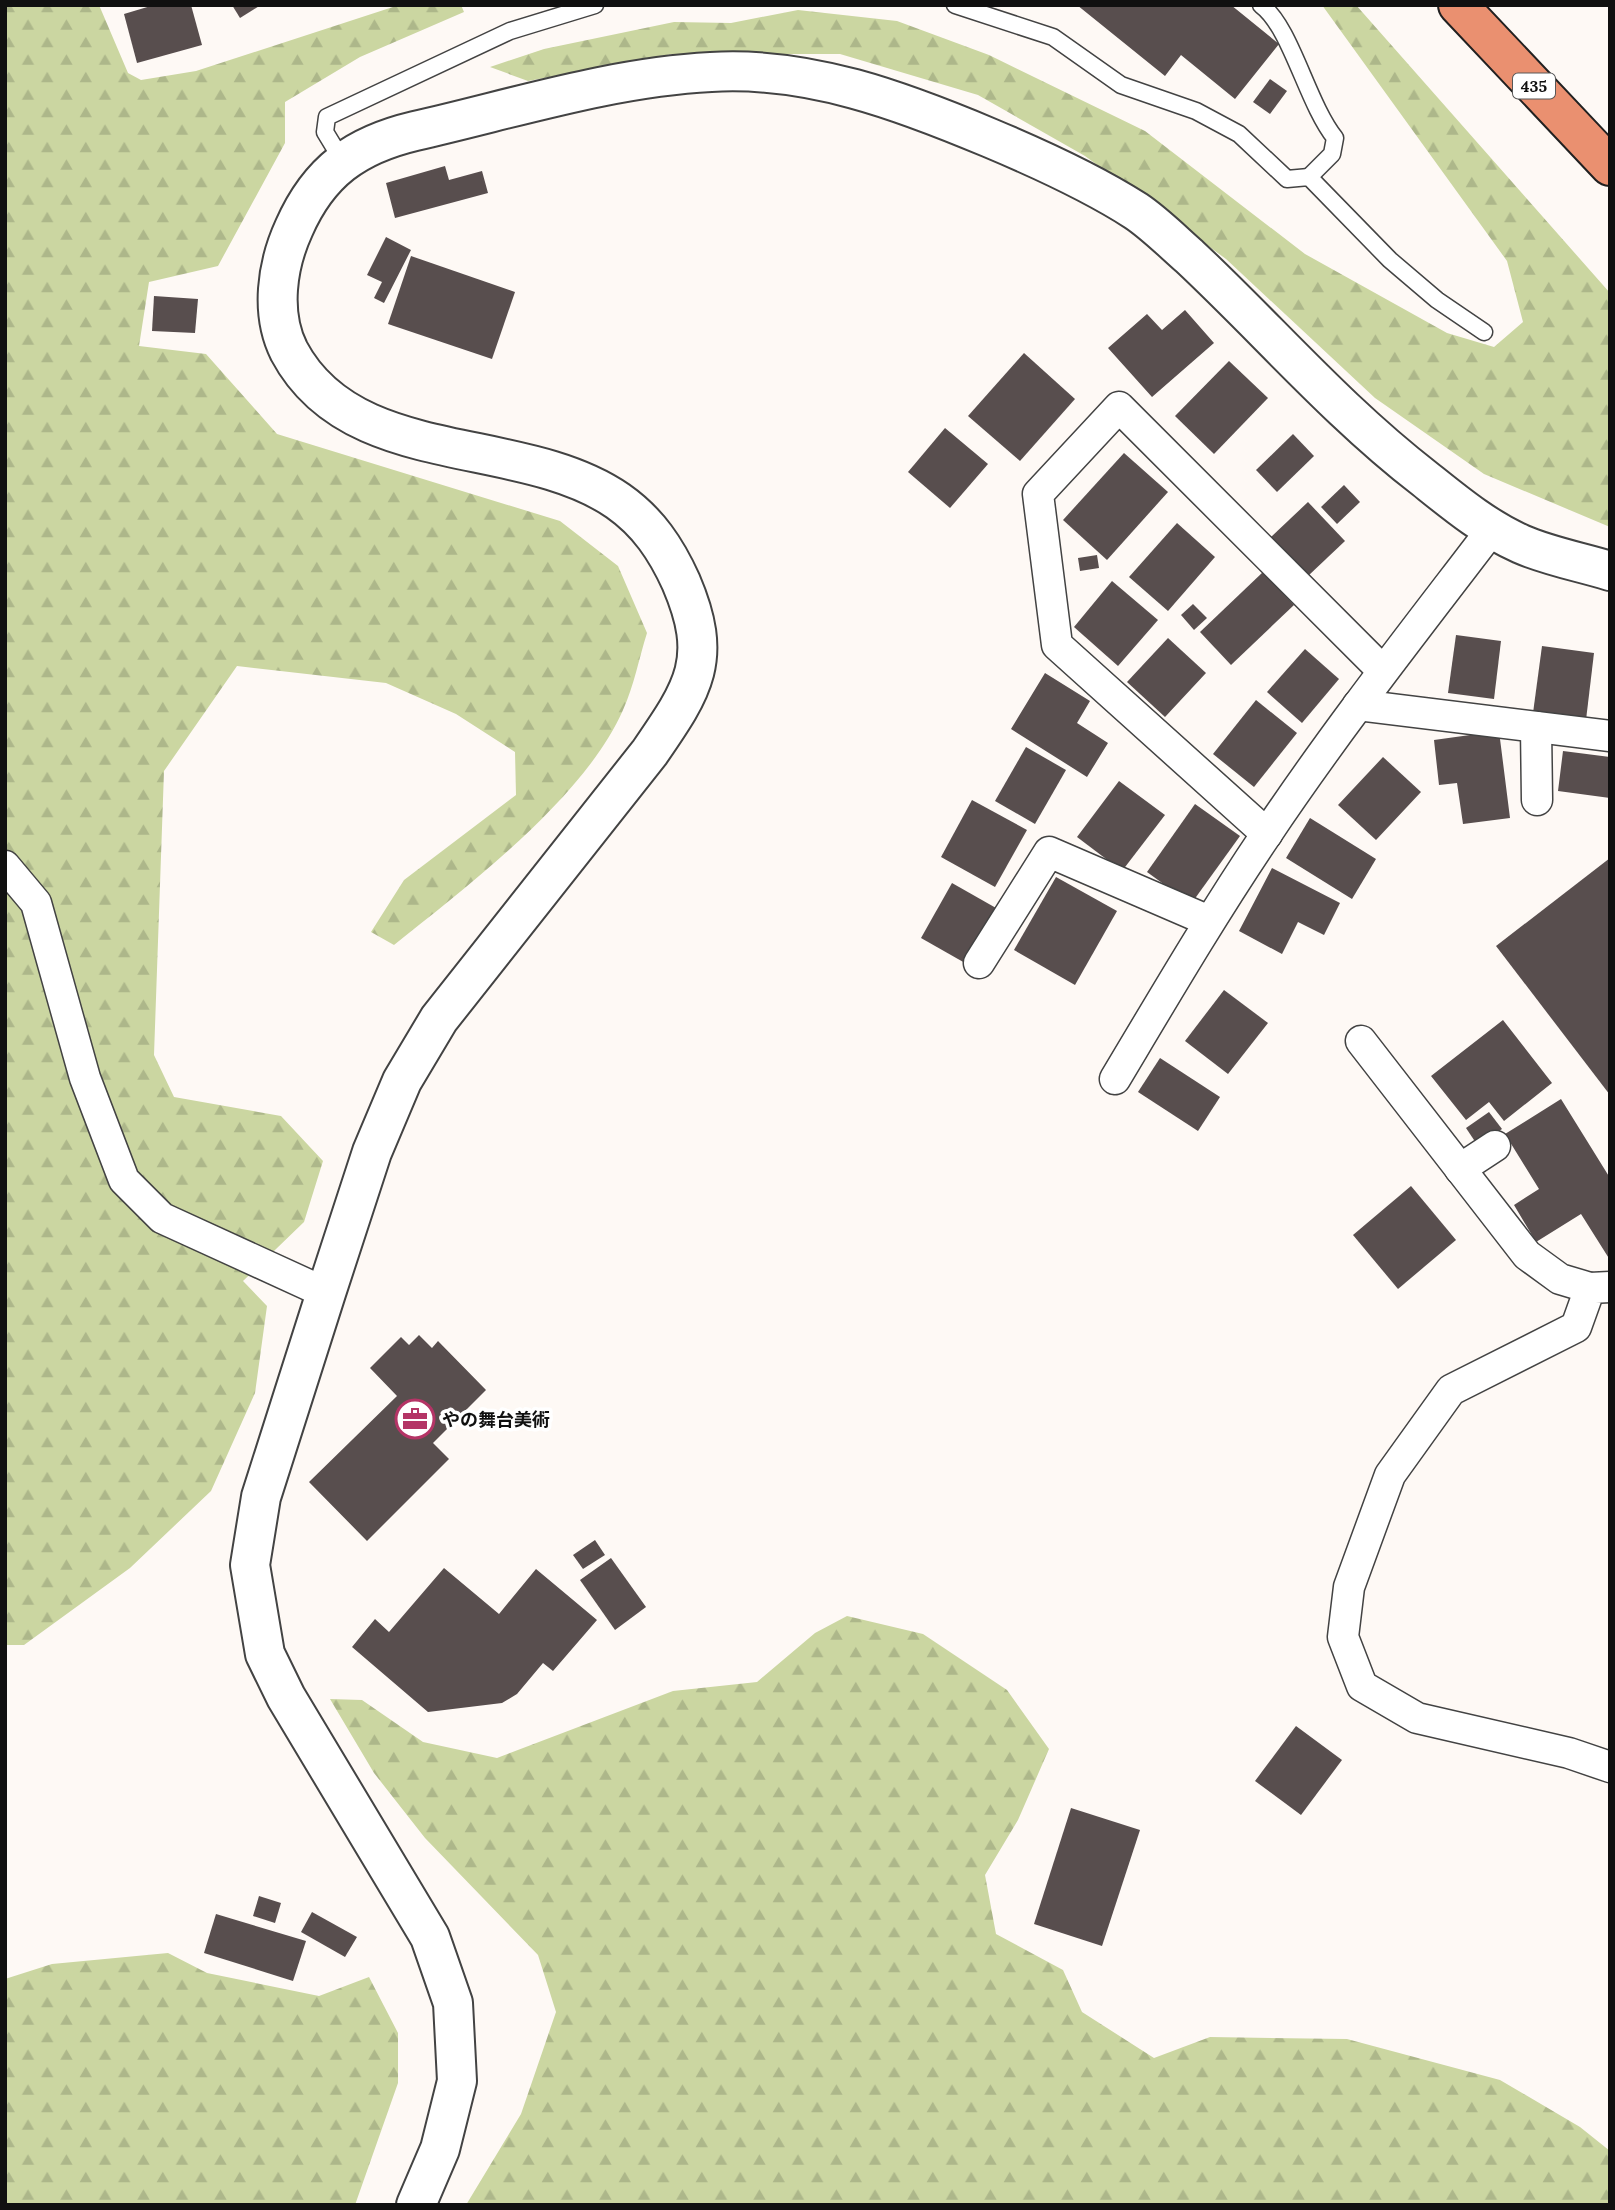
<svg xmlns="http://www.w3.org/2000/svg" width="1615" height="2210" font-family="Lora,'Noto Sans JP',serif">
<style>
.forest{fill:url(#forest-firs)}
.building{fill:#584e4e}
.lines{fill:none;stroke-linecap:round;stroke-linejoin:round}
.service-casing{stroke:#434343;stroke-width:19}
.minor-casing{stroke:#434343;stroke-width:33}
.tertiary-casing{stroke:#434343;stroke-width:42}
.trunk-casing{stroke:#212121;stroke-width:42}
.service{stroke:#fff;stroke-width:16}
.minor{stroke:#fff;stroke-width:30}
.tertiary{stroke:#fff;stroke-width:38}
.trunk{stroke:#ea9070;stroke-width:38}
.labels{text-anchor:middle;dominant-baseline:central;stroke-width:7;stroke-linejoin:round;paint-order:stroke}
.shield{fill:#fff;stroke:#585858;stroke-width:2}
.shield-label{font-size:16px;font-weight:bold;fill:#101010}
.poi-label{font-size:18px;font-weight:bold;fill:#101010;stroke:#fff;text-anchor:start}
</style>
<defs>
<pattern id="forest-firs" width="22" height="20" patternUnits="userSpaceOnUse" patternTransform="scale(1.75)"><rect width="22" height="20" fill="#cbd6a1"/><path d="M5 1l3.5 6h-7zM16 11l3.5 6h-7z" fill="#adb78a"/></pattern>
</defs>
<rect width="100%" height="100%" fill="#fef9f5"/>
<g class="forest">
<path d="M5,5h94l29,68 13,7 55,-9 203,-66h62l3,7 -104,45 -75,45v41l-67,123 -69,16 -10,64 67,8 71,80 283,87 58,45 29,67c-8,25 -13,53 -24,77 -38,87 -154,175 -229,235l-23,-13 33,-52 112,-85 -1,-43 -59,-38 -70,-31 -149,-17 -73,105 -10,284 20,42 107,19 42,45 -19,61 -61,59 24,25 -12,87 -44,98 -81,77 -106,77h-19z"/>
<polygon points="1322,5 1356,5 1610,293 1610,527 1484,474 1375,398 1226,259 1085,156 978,95 840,54 672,54 528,81 490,67 544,49 674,22 731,23 798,10 897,21 989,55 1145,131 1305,254 1447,333 1494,347 1523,322 1507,261"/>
<polygon points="847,1616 923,1634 1007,1690 1049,1749 1018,1820 985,1875 996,1934 1063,1970 1082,2012 1154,2058 1210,2037 1347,2039 1500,2080 1580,2127 1610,2151 1610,2205 466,2205 521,2114 556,2012 538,1955 425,1838 374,1773 330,1699 362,1700 423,1742 497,1758 673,1691 757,1682 815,1633"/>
<polygon points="168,1953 207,1973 319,1996 369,1977 398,2033 398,2083 355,2205 5,2205 5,1979 52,1964"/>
</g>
<g class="building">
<polygon points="154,5 191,5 202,45 137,63 124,14"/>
<polygon points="232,5 261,5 240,18"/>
<polygon points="1077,5 1231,5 1279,44 1235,99 1181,55 1165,76"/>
<polygon points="1270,79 1287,91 1270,114 1253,102"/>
<polygon points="445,166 449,180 482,171 488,193 395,218 386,183"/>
<polygon points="386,237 411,250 384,303 374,298 382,282 367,275"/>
<polygon points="411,256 515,292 492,359 388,324"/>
<polygon points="154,296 198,299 195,333 152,331"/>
<polygon points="1185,310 1214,343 1152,397 1108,348 1147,314 1162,330"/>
<polygon points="1024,353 1075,399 1020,461 968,416"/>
<polygon points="1229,361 1268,398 1214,454 1175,416"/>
<polygon points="945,428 988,464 950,508 908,472"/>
<polygon points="1293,434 1314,456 1277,492 1256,470"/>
<polygon points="1124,453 1168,492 1107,560 1063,520"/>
<polygon points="1344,485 1360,502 1337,524 1321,507"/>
<polygon points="1308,502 1345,541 1308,576 1271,537"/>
<polygon points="1177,523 1215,557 1168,611 1129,577"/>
<polygon points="1097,555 1099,568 1080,571 1078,558"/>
<polygon points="1263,572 1294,605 1231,665 1200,632"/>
<polygon points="1112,581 1158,620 1118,666 1074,627"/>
<polygon points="1193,604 1207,618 1194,630 1181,615"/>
<polygon points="1456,635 1501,641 1494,699 1448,693"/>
<polygon points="1168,638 1206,673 1165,717 1127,682"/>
<polygon points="1542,646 1594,653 1586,720 1533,713"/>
<polygon points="1305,649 1339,679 1302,723 1267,692"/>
<polygon points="1045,673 1090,701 1077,723 1108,743 1087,777 1011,729"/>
<polygon points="1256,700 1297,733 1254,787 1213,754"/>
<polygon points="1499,731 1510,818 1463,824 1457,783 1439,785 1434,740"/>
<polygon points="1026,747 1066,770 1035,824 995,801"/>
<polygon points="1563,751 1610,757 1610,798 1558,791"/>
<polygon points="1383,757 1421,792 1376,840 1338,805"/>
<polygon points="1119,781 1165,815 1122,871 1077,837"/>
<polygon points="972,800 1027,830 995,887 941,857"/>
<polygon points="1195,804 1240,836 1191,904 1147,872"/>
<polygon points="1310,818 1376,859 1352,899 1286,858"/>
<polygon points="1610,858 1610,1095 1496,946"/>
<polygon points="1272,868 1340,903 1324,935 1298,922 1282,954 1239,931"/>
<polygon points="1056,877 1117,911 1075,985 1014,950"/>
<polygon points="952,883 996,908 965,963 921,938"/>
<polygon points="1224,990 1268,1023 1228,1074 1185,1041"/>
<polygon points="1503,1020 1552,1083 1504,1121 1489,1102 1466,1120 1431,1076"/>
<polygon points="1160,1058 1220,1097 1198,1131 1138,1092"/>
<polygon points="1561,1099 1610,1178 1610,1260 1581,1214 1536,1242 1514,1205 1539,1189 1505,1134"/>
<polygon points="1489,1112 1502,1129 1478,1146 1466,1128"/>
<polygon points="1411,1186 1456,1240 1398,1289 1353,1235"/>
<polygon points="419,1335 432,1348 438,1341 486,1390 433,1443 449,1459 367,1541 309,1482 397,1396 370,1368 401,1337 409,1345"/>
<polygon points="595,1540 605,1555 583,1569 573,1555"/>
<polygon points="611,1558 646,1607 615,1630 580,1580"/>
<polygon points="444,1568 499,1614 536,1569 597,1620 553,1671 543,1663 517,1694 502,1703 428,1712 352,1647 375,1619 389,1632"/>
<polygon points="1296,1726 1342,1760 1301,1815 1255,1781"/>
<polygon points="1071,1808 1140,1830 1102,1946 1034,1924"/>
<polygon points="259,1896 281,1903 275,1923 253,1916"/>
<polygon points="312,1912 357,1937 345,1957 301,1932"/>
<polygon points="216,1914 306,1941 293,1981 204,1953"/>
</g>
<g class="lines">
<defs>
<g id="service">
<polyline points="955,5 1053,37 1121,85 1196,111 1239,134 1287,179 1309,177 1390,260 1437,300 1484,332"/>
<path d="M1261,5c30,22 46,98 74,133l-3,16 -23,23"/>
<polyline points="342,160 325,132 327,117 510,31 595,5"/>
</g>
<g id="minor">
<polyline points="1358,705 1610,736"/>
<polyline points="1536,727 1537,800"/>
<polyline points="1267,834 1057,645 1038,494 1119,407 1383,671"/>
<polyline points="5,866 36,903 85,1078 124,1180 162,1218 326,1293"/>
<polyline points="979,963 1049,852 1209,921"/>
<polyline points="1361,1041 1527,1255 1560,1279 1590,1288"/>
<path d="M1115,1079c49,-82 97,-164 151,-244 71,-106 150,-206 227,-307"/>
<polyline points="1460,1169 1495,1146"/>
<polyline points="1610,1287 1590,1288 1576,1327 1451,1390 1390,1475 1349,1587 1343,1637 1362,1686 1417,1718 1569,1753 1610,1767"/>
</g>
<path id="tertiary" d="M416,2205l24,-56 17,-68 -4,-78 -23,-66 -144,-240 -21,-43 -15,-89 11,-68 65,-204 46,-141 30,-71 37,-62 211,-267c44,-64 64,-93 31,-170 -15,-33 -33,-60 -63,-81 -98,-68 -266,-31 -329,-150 -19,-38 -12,-86 5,-123 25,-57 62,-83 121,-97 97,-22 196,-54 296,-59 98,-6 191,29 279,66 50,21 101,44 146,73 18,12 36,30 53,45 80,75 148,155 236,223 30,24 60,49 96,65 27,12 60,18 89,27"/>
<polyline id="trunk" points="1458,5 1610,166"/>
</defs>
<use href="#service" class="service-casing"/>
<use href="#minor" class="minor-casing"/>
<use href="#tertiary" class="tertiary-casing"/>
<use href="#trunk" class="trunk-casing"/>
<use href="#service" class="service"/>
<use href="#minor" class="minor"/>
<use href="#tertiary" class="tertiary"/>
<use href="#trunk" class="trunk"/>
</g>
<defs>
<symbol id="office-ring" viewBox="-11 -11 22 22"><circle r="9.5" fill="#fff" stroke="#b43466" stroke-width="1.5"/><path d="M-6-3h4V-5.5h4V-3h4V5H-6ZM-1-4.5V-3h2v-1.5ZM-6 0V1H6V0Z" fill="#b43466"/></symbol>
</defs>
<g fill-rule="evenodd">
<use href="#office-ring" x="393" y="1397" width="44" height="44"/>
</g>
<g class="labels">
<rect class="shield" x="1513" y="73.5" width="42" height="25" rx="5"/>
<g class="shield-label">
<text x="1534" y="86">435</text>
</g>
<g class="poi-label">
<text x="442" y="1419">やの舞台美術</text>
</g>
</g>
<rect width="1615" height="2210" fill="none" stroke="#101010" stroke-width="14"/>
</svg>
